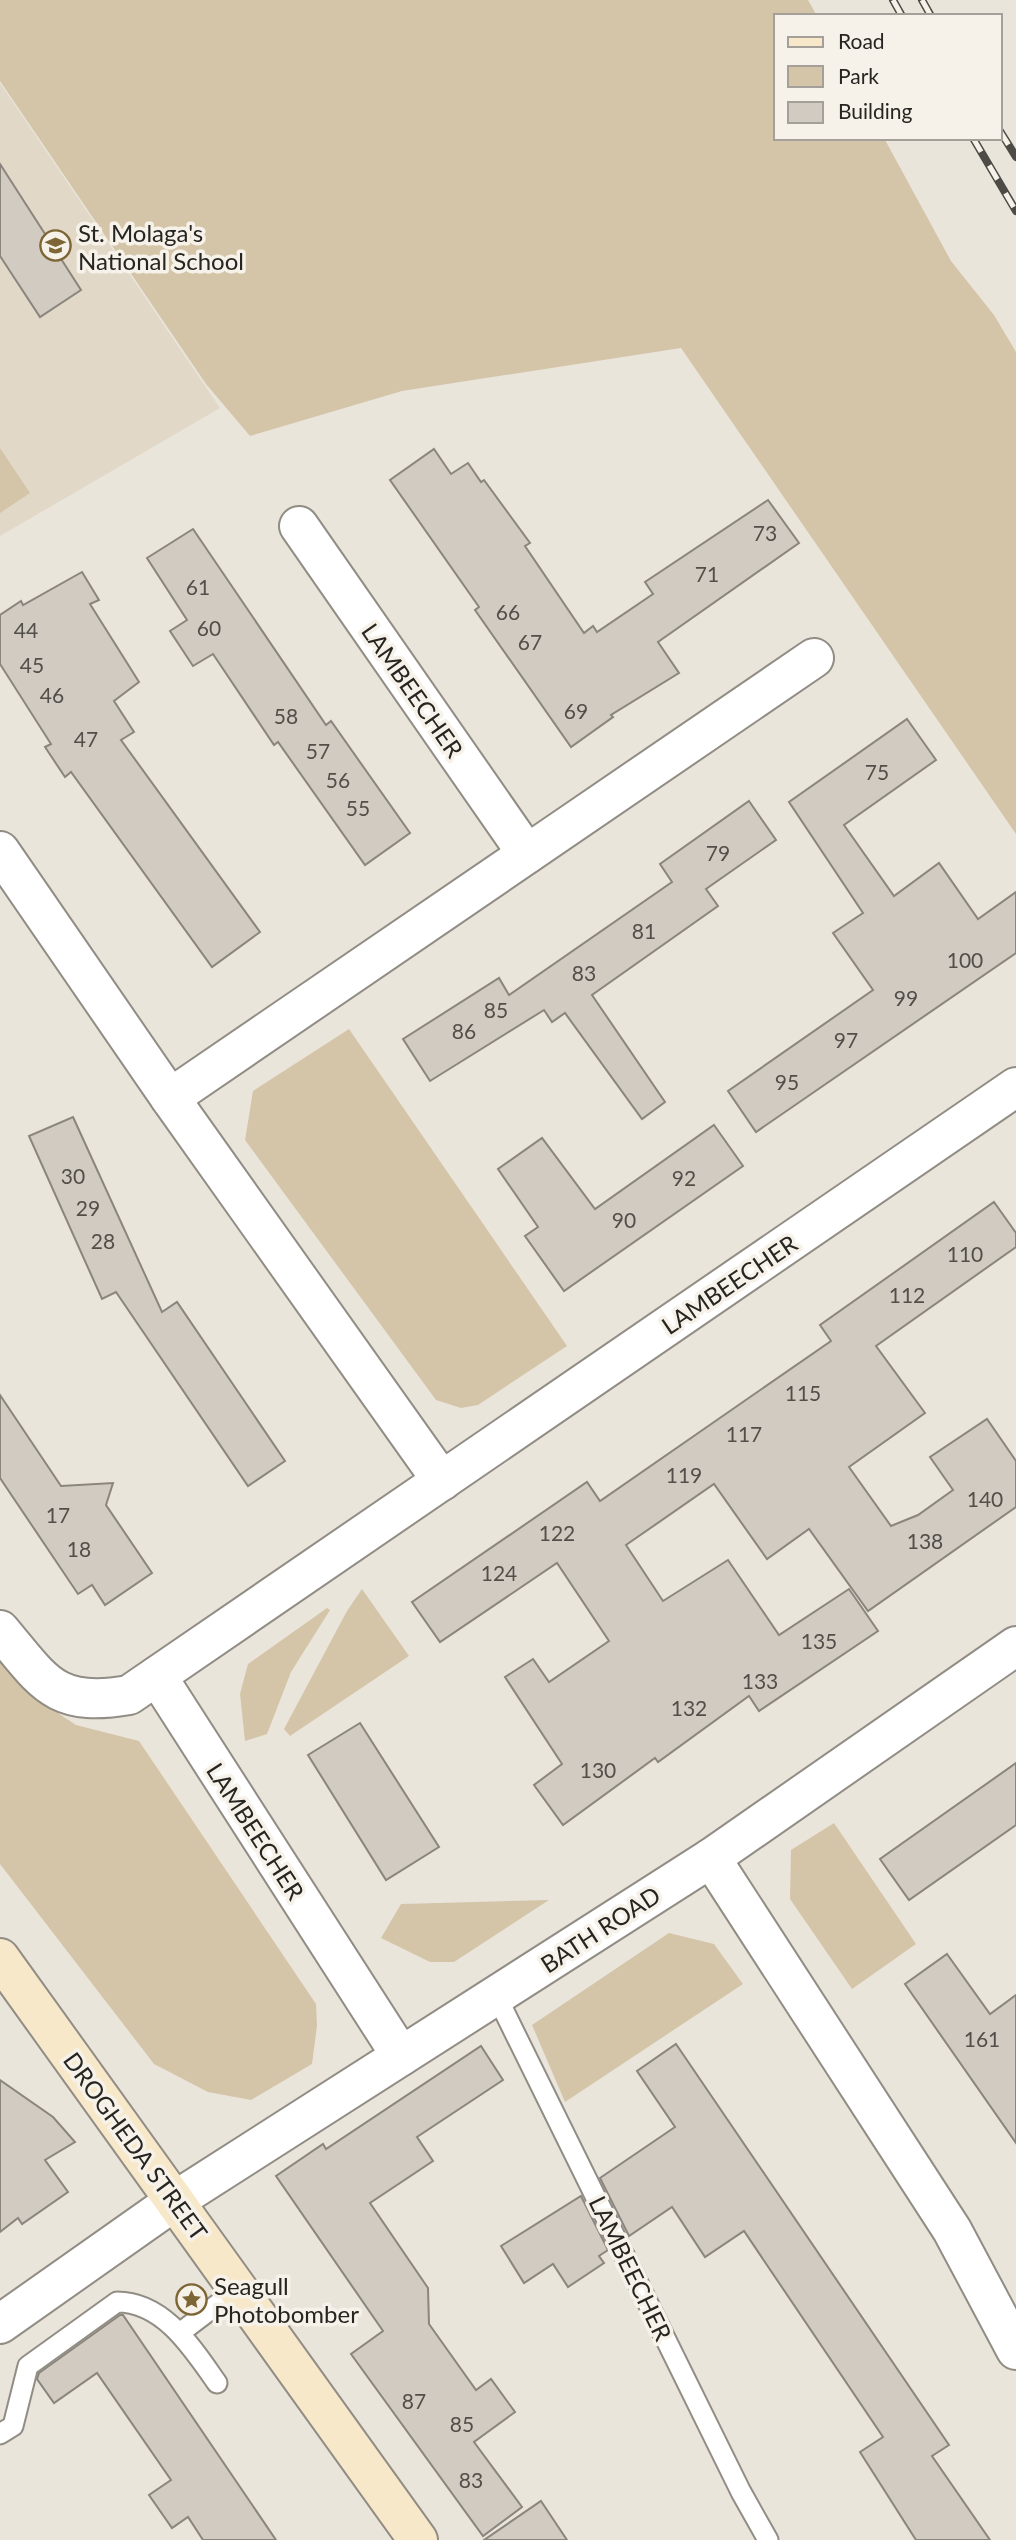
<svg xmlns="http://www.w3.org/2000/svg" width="1016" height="2540" font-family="Lato,sans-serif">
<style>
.built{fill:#e1d8c8}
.green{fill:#d4c5a9}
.building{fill:#d1cbc2;stroke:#8a857d;stroke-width:2}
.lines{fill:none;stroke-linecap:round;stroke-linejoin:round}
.lane-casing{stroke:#918c84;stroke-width:23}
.street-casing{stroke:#918c84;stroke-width:42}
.secondary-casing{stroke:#918c84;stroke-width:42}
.lane{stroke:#fff;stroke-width:19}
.street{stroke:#fff;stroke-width:38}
.secondary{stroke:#f7e8ca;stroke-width:38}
.rail-casing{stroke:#4e4b46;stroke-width:8}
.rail{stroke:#f7f2e9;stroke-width:5;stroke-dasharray:16;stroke-linecap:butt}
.labels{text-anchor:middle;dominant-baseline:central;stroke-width:7;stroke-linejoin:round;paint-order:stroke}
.number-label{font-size:21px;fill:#524e49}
.poi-label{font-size:24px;fill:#272521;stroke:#f7f2e9;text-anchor:start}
.street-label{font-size:24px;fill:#272521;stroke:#f7f2e9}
</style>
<rect width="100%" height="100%" fill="#eae5db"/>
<polygon class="built" points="0,83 220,408 0,536"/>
<g class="green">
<polygon points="0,0 808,0 817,16 776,16 776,138 884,138 951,261 994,315 1016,352 1016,834 681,348 402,391 250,436 206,384 0,81"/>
<polygon points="0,448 30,493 0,513"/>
<polygon points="349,1029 567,1346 478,1405 461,1408 436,1400 245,1140 253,1091"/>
<polygon points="362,1589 409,1656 290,1736 284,1729 347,1611"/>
<polygon points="327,1608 330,1610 291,1672 267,1734 245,1741 240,1694 248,1664"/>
<polygon points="0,1654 41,1702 76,1725 139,1741 316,2004 317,2026 312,2064 251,2100 208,2092 154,2064 0,1864"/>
<polygon points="834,1823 916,1944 852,1989 790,1899 791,1850"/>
<polygon points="549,1900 454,1962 430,1962 381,1938 401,1904"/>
<polygon points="669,1933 714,1944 743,1984 565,2102 532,2025"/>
</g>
<g class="building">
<polygon points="0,164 81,290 40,317 0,256"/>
<polygon points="434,449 451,474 468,463 481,482 484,480 530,543 525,546 584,633 593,626 597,632 653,594 645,582 768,500 799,543 658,642 679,673 611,715 613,717 571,747 475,610 479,607 390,480"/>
<polygon points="193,529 326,725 331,721 410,833 365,865 278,742 274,745 213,654 193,666 170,631 187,620 147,558"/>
<polygon points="82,572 99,600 90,604 139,682 114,701 134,732 121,740 260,932 212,967 71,772 65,777 45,747 51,744 0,664 0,615 21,601 23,605"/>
<polygon points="907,719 936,760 844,825 894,896 939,863 978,919 1016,892 1016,953 756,1132 728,1091 873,990 833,933 863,913 789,802"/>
<polygon points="749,801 776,840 706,889 718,906 592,995 665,1102 642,1119 565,1013 552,1022 544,1010 430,1081 403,1039 499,978 509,995 672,882 660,864"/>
<polygon points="73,1117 162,1312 177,1302 285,1461 248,1486 116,1292 102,1299 29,1136"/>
<polygon points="714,1125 743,1166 564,1291 525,1236 538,1227 498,1169 542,1138 595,1209"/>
<polygon points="994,1202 1016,1233 1016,1247 876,1346 925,1413 849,1467 891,1526 918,1515 953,1490 930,1457 987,1419 1016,1461 1016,1507 868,1611 809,1529 767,1559 714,1484 626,1545 663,1601 728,1560 779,1635 849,1589 878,1631 759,1711 749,1696 658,1762 655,1758 563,1825 534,1785 562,1764 505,1677 533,1659 549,1682 609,1641 557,1563 440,1642 412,1602 587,1482 600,1501 831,1341 820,1325"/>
<polygon points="0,1395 61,1486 113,1483 106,1505 152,1573 105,1605 92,1585 78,1594 0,1478"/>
<polygon points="360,1723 439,1847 386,1880 308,1755"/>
<polygon points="1016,1763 1016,1825 909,1900 880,1859"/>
<polygon points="947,1954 990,2014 1016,1995 1016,2143 905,1984"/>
<polygon points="676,2044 949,2445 932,2456 990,2540 916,2540 860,2452 883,2437 744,2231 705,2257 672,2207 629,2236 600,2178 675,2127 637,2071"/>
<polygon points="481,2046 503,2080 417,2137 433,2161 370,2203 428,2288 429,2324 476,2390 491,2379 515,2412 474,2442 522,2507 483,2536 351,2354 383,2331 276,2176 323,2144 326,2149"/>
<polygon points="0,2080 53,2117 75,2142 45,2160 68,2192 22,2224 18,2218 0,2232"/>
<polygon points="581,2196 608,2250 599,2256 604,2263 568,2287 553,2264 524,2283 501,2246"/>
<polygon points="120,2315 123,2315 276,2540 203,2540 188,2517 172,2528 149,2495 171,2480 97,2373 54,2403 37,2379 39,2373"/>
<polygon points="541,2501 567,2540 484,2540"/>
</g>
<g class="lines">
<defs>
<g id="lane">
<polyline points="496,1995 741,2492 768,2540"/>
<polyline points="181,2332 239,2288"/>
<path d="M0,2434l13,-8 15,-60 89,-64c47,0 76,47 100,81"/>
</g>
<g id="street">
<polyline points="299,526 527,854"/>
<polyline points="0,851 170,1098 442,1481"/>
<polyline points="170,1098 814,658"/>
<path d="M0,1630c44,52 54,78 129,65l887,-608"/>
<polyline points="157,1676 401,2056"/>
<polyline points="711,1858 952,2230 1016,2350"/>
<polyline points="0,2324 176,2200 711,1858 1016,1646"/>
</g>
<polyline id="secondary" points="0,1958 418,2540"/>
</defs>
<use href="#lane" class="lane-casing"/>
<use href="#street" class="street-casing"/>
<use href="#secondary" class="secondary-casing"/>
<use href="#lane" class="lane"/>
<use href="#street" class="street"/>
<use href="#secondary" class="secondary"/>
<defs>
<g id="rail">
<polyline points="893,0 902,16"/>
<polyline points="922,0 931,16"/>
<polyline points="1000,131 1016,157"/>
<polyline points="973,138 1016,211"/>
</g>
</defs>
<use href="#rail" class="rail-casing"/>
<use href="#rail" class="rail"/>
</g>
<defs>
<symbol id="school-ring" viewBox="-11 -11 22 22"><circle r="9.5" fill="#f7f2e9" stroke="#7d6535" stroke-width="1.5"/><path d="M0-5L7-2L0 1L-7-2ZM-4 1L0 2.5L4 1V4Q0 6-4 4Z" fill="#7d6535"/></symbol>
<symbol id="sight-ring" viewBox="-11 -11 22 22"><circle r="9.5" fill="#f7f2e9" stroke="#7d6535" stroke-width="1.5"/><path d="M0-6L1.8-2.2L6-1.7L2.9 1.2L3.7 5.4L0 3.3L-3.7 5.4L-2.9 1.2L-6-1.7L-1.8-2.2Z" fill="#7d6535"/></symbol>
</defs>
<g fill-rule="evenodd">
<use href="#school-ring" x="38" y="228" width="35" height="35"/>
<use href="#sight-ring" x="174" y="2282" width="35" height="35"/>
</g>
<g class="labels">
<g class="number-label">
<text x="765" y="532">73</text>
<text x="707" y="573">71</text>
<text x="198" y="586">61</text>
<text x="508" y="611">66</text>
<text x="209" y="627">60</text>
<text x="26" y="629">44</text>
<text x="530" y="641">67</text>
<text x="32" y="664">45</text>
<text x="52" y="694">46</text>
<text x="576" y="710">69</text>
<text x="286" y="715">58</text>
<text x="86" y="738">47</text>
<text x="318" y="750">57</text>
<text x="877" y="771">75</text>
<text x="338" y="779">56</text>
<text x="358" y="807">55</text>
<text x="718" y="852">79</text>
<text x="644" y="930">81</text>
<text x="965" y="959">100</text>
<text x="584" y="972">83</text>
<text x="906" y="997">99</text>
<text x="496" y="1009">85</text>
<text x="464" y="1030">86</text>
<text x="846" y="1039">97</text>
<text x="787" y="1081">95</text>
<text x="73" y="1175">30</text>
<text x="684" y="1177">92</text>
<text x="88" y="1207">29</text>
<text x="624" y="1219">90</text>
<text x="103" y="1240">28</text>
<text x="965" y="1253">110</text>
<text x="907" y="1294">112</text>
<text x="803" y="1392">115</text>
<text x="744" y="1433">117</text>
<text x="684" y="1474">119</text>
<text x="985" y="1498">140</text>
<text x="58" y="1514">17</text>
<text x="557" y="1532">122</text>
<text x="925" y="1540">138</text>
<text x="79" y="1548">18</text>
<text x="499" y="1572">124</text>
<text x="819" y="1640">135</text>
<text x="760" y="1680">133</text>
<text x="689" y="1707">132</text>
<text x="598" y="1769">130</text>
<text x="982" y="2038">161</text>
<text x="414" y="2400">87</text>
<text x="462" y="2423">85</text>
<text x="471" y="2479">83</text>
</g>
<g class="poi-label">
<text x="78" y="232">St. Molaga's<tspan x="78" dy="28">National School</tspan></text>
<text x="214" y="2285">Seagull<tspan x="214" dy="28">Photobomber</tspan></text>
</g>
<g class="street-label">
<text transform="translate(413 690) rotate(55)">LAMBEECHER</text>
<text transform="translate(729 1284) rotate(-34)">LAMBEECHER</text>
<text transform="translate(256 1831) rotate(57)">LAMBEECHER</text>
<text transform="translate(600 1929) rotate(-33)">BATH ROAD</text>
<text transform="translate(136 2146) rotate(54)">DROGHEDA STREET</text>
<text transform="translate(631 2268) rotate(64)">LAMBEECHER</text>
</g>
</g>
<rect x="774" y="14" width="228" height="126" fill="#f7f2e9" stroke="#a4a099" stroke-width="2"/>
<rect x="788" y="37" width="35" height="10" fill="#f7e8ca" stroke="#a4a099" stroke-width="2"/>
<text x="838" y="49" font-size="21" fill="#272521">Road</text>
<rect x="788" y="66" width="35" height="21" fill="#d4c5a9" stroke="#a4a099" stroke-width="2"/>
<text x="838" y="84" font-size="21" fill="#272521">Park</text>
<rect x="788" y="102" width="35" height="21" fill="#d1cbc2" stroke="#a4a099" stroke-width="2"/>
<text x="838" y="119" font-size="21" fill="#272521">Building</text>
</svg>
